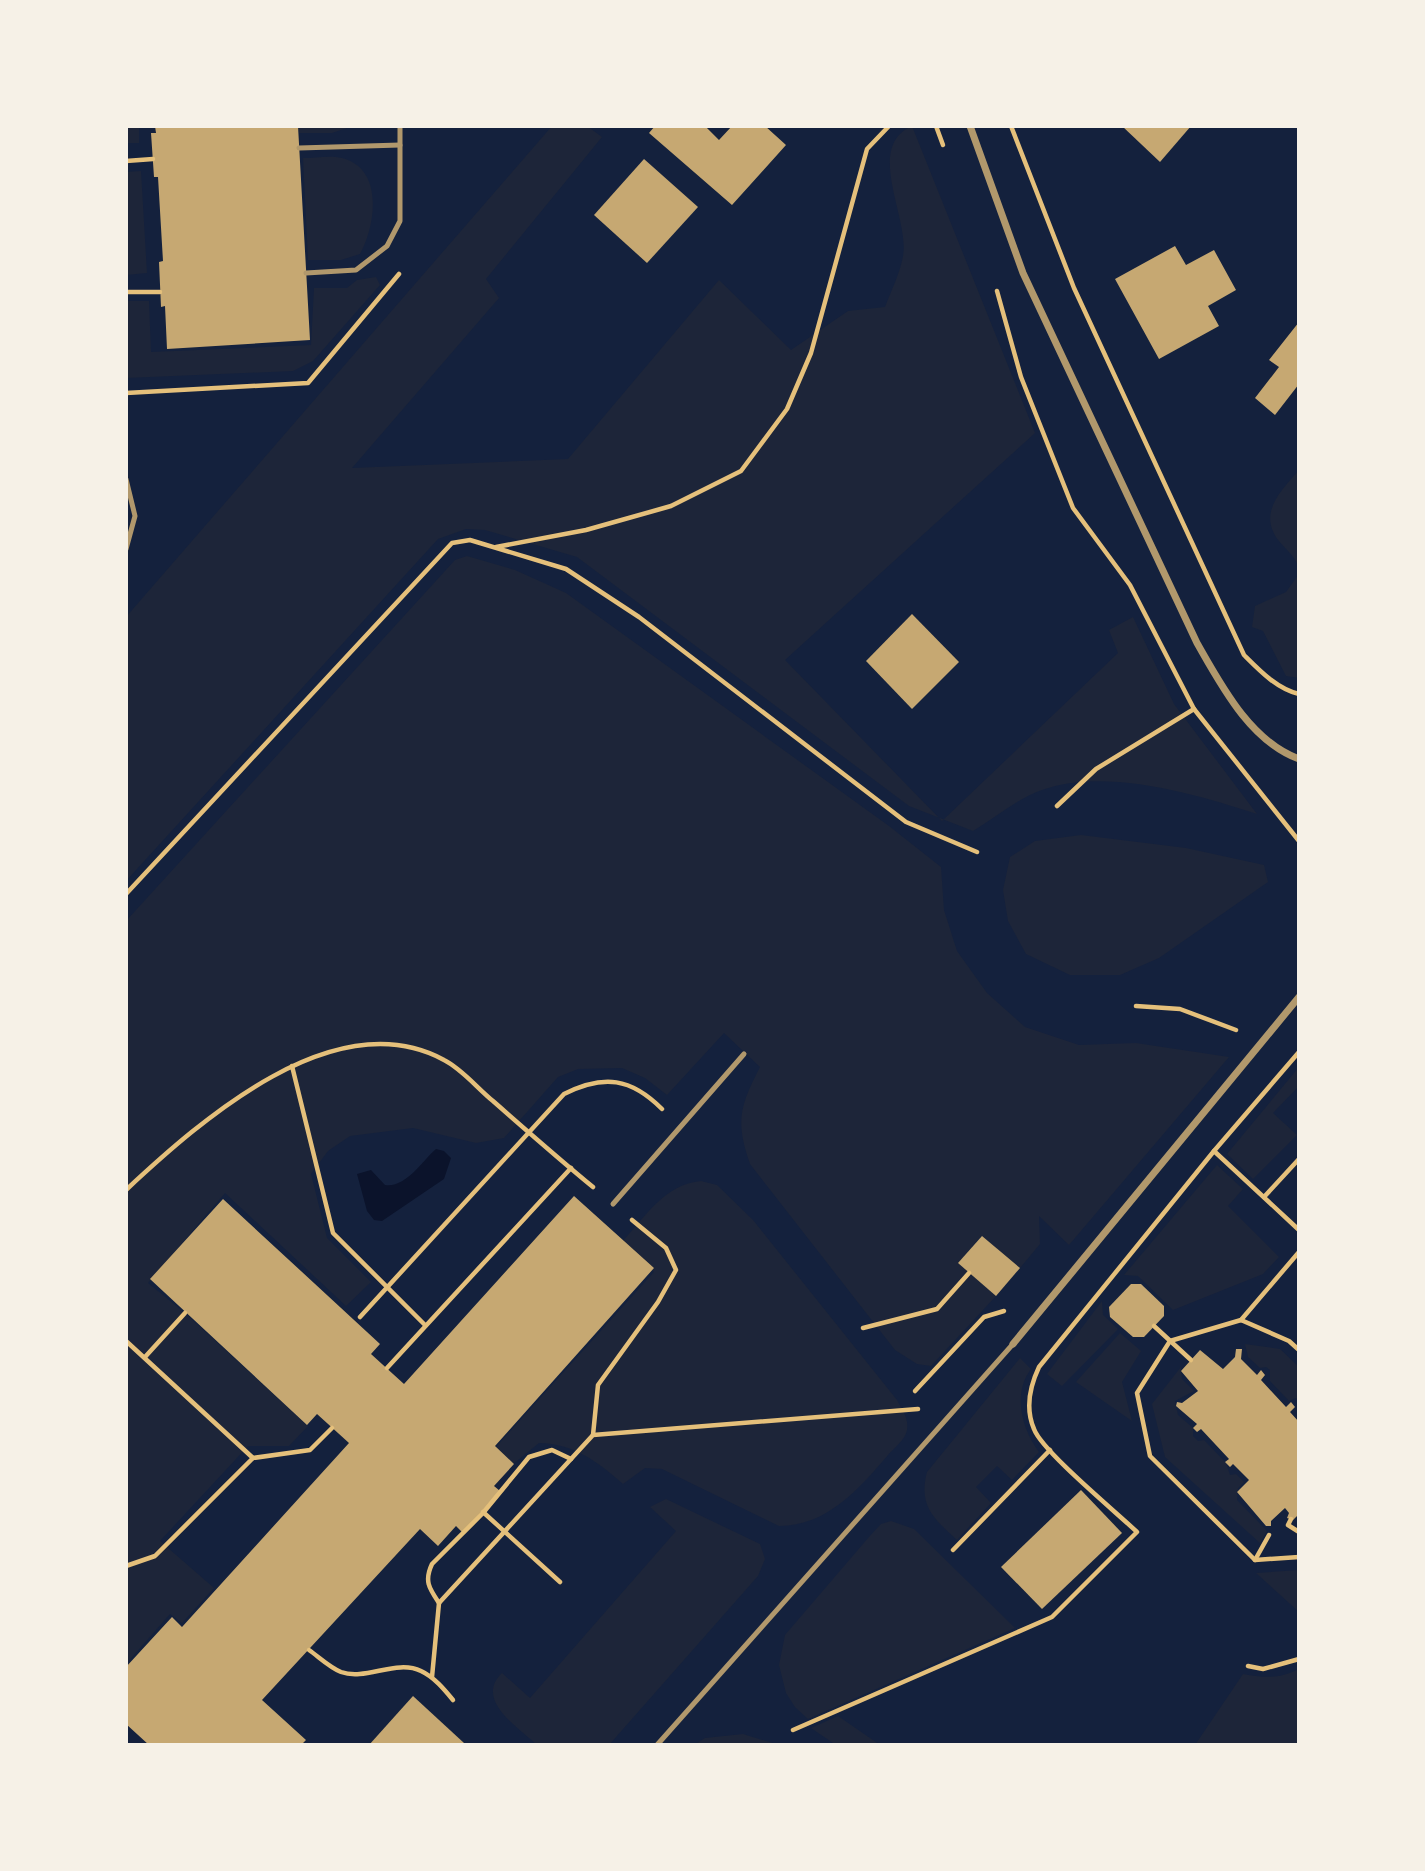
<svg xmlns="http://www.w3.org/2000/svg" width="1425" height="1871" font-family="'Archivo Narrow',sans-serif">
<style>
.green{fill:#1d2539}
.water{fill:#0b132b}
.building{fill:#c6a872}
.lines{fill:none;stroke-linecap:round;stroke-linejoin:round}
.path{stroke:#e5c07b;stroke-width:4.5}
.service{stroke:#b1986c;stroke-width:5}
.minor{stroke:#b1986c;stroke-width:7}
</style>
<rect width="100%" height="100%" fill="#14213d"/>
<g class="green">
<rect x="126" y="126" width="13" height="17"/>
<polygon points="298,126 353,126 332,133 299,133"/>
<path d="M552,126h35l15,11 -116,142 13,19 -147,170 216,-9 151,-179 72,70 57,-39 37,-4c6,-16 15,-34 18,-51 7,-38 -39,-109 9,-130l123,307 -250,227 157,161 176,-168 -9,-23 24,-13 41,87 83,110c-61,-20 -152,-47 -215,-24 -24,8 -47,28 -69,41l-64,-25 -332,-249 -92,-27 -19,-1 -28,10 -312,342v-264z"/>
<path d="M303,158c12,0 27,-3 39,0 43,11 33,69 18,96l-19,6h-33z"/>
<polygon points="141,171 147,273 126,275 126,172"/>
<polygon points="376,277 380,285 313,361 293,371 126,378 126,301 149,301 151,352 311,345 314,288 347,288 357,280"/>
<path d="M1299,470v98c-4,-12 -12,-17 -20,-27 -22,-28 2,-50 20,-71z"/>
<path d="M467,556l48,14 51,23 323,233 52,41 3,43 13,41 30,42 38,34 54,18 57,-2 93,14 -160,188 -30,-29 1,28 -20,24 -39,-32 -23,27 38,33 -65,70 -14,-2 -22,-14 -145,-186c-15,-43 -10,-58 10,-97l-36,-34 -57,62 -22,-17 -23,-10 -44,1 -20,8 -54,61 -28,5 -63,-15 -63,8 -22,15 -17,23 16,64 44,44 -25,24 -121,-113 -77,90 37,30 123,113 -19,20h-41l-88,95 54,47 -32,35 -12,-9 -44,50v-743l329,-361z"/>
<polygon points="1299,574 1299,678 1286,676 1263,631 1252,627 1255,606 1286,592"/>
<polygon points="1081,835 1186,848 1264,865 1268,882 1159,958 1120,975 1070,975 1026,954 1008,921 1003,890 1010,857 1035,841"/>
<polygon points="1299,1067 1299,1086 1273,1113 1297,1135 1253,1179 1227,1154"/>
<polygon points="1217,1165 1243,1189 1228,1206 1279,1257 1263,1274 1173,1310 1138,1276 1124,1275"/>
<path d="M701,1181l16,4 36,35 144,180c5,10 12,18 10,30 -1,9 -13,18 -19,25 -29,34 -61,71 -109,71l-117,-57 -17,-1 -22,16c-26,-23 -49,-40 -84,-41l-27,22 -18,-16 160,-177 -32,-30c23,-25 43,-58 79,-61z"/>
<polygon points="1102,1301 1103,1315 1118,1329 1062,1386 1047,1374"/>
<polygon points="1120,1333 1141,1351 1122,1382 1132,1421 1076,1382"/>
<polygon points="1245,1344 1280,1349 1299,1367 1299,1401 1296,1398 1289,1401 1270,1381 1270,1370 1266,1367 1260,1368 1248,1357"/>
<path d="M1020,1358l11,11c-19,25 -9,60 8,83l-27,28 -15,-14 -21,21 15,16 -34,37c-23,-21 -39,-34 -30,-68z"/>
<polygon points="1181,1367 1182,1379 1194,1391 1175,1401 1178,1415 1193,1428 1193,1436 1198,1441 1204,1440 1226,1463 1230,1475 1236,1474 1244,1482 1238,1488 1237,1500 1267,1531 1260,1543 1165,1457 1152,1404"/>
<path d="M666,1499l94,45 5,15 -7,17 -149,169h-72c-19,-18 -63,-45 -35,-72l28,25 146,-167 -26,-24z"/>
<polygon points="891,1521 914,1529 1015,1628 808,1719 795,1707 786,1693 779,1665 785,1635 869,1537 881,1524"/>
<polygon points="1299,1570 1299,1612 1256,1573"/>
<path d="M1299,1669v76h-104l48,-71c22,4 36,5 56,-5z"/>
<polygon points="838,1716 880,1745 836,1745 811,1728"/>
<polygon points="743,1734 779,1745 694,1745 705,1738"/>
</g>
<path class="water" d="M436,1149l8,2 7,7 -7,21 -62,42 -8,-1 -7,-9 -10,-37 14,-4 14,15c21,3 37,-24 51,-36z"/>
<g class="building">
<polygon points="155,126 298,126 310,340 167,349 165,306 161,307 159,262 163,261 158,177 154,177 151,133 156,133"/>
<polygon points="655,126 705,126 719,140 732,126 765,126 786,145 732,205 649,133"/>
<polygon points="1122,126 1191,126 1160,162"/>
<polygon points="644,159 698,207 647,263 594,215"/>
<polygon points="1175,246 1186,265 1214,250 1236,290 1208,306 1219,326 1159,359 1115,279"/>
<polygon points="1299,322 1299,384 1275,415 1255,398 1279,367 1269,360"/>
<polygon points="912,614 959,662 912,709 866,661"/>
<polygon points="574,1196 654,1268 495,1446 514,1464 494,1486 500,1491 463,1533 456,1526 438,1546 420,1529 262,1700 306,1740 301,1745 149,1745 126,1724 126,1667 172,1617 182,1627 349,1443 317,1414 307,1425 150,1279 223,1199 380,1344 371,1354 404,1384"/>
<polygon points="982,1236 1020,1268 996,1296 958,1263"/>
<polygon points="1131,1284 1141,1284 1164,1306 1164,1316 1144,1337 1133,1337 1110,1317 1109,1307"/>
<polygon points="1236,1349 1242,1349 1241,1359 1257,1375 1261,1370 1265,1375 1261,1380 1286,1407 1291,1402 1295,1407 1290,1412 1299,1422 1299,1514 1293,1520 1287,1518 1289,1513 1285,1508 1271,1521 1271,1526 1266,1526 1237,1492 1249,1480 1233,1464 1230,1467 1225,1462 1229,1459 1201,1429 1197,1432 1193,1428 1197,1424 1176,1406 1177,1402 1182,1403 1198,1391 1181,1371 1200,1350 1223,1369 1235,1357"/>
<polygon points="1081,1490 1122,1533 1042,1609 1001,1567"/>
<polygon points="413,1696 464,1743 462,1745 369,1745"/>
</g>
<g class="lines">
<g class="path">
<polyline points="936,126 943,145"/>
<path d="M1011,126l63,162 170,367c15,15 33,34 55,39"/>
<polyline points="126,161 153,159"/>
<polyline points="997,291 1021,377 1073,508 1130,585 1194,709 1299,841"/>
<polyline points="126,292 160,292"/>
<polyline points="126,393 308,383 399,274"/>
<polyline points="496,547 586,530 671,506 741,471 787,409 811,353 867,149 889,126"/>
<polyline points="1057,806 1096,769 1194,709"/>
<polyline points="126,894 452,543 470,540 566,569 639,617 906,822 977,852"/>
<polyline points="1136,1006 1180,1009 1236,1030"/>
<polyline points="292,1066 333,1233 425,1325"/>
<polyline points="1214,1151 1299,1230"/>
<path d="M126,1190c75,-70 209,-189 318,-130 18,9 33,28 49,41 33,29 66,58 100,86"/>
<polyline points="1264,1197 1299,1159"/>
<path d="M360,1317l204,-223c40,-20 67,-16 98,15"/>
<polyline points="1241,1320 1299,1252"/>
<polyline points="1154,1326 1191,1360"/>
<polyline points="863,1328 937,1309 969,1273"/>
<polyline points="126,1341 253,1458 155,1556 126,1566"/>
<polyline points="1299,1350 1289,1341 1241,1320 1170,1341 1137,1393 1150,1456 1255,1560 1299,1557"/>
<polyline points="145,1357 185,1313"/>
<polyline points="387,1368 571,1168"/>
<polyline points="915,1391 984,1317 1004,1311"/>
<polyline points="593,1435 598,1385 658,1302 676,1270 666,1248 632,1220"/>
<polyline points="253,1458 310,1450 332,1428"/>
<polyline points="483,1512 560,1582"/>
<polyline points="1291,1519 1288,1525 1299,1532"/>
<polyline points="953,1550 1050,1450"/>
<polyline points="1255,1560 1269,1535"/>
<path d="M439,1603c-10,-15 -15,-22 -7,-39l51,-51 46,-56 23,-7 19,9"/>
<path d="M309,1650c10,7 20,17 32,22 25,9 55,-13 80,-1 13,6 23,18 32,29"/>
<polyline points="1248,1666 1263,1669 1299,1659"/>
<polyline points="432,1677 439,1603 593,1435 918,1409"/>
<path d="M793,1730l259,-113 85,-85c-21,-20 -95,-81 -103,-103 -9,-21 -4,-43 5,-62l175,-216 85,-99"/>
</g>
<g class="service">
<polyline points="299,148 400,145"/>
<polyline points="306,273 356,270 387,246 400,221 400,126"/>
<polyline points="126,479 135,516 126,549"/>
<polyline points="613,1204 744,1054"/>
<polyline points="657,1745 1013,1344"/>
</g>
<g class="minor">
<path d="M970,126l53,147 174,370c24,42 53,98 102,116"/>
<polyline points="1013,1344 1299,997"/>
</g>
</g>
<rect width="1425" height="1871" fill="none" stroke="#f6f1e7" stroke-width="256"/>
</svg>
